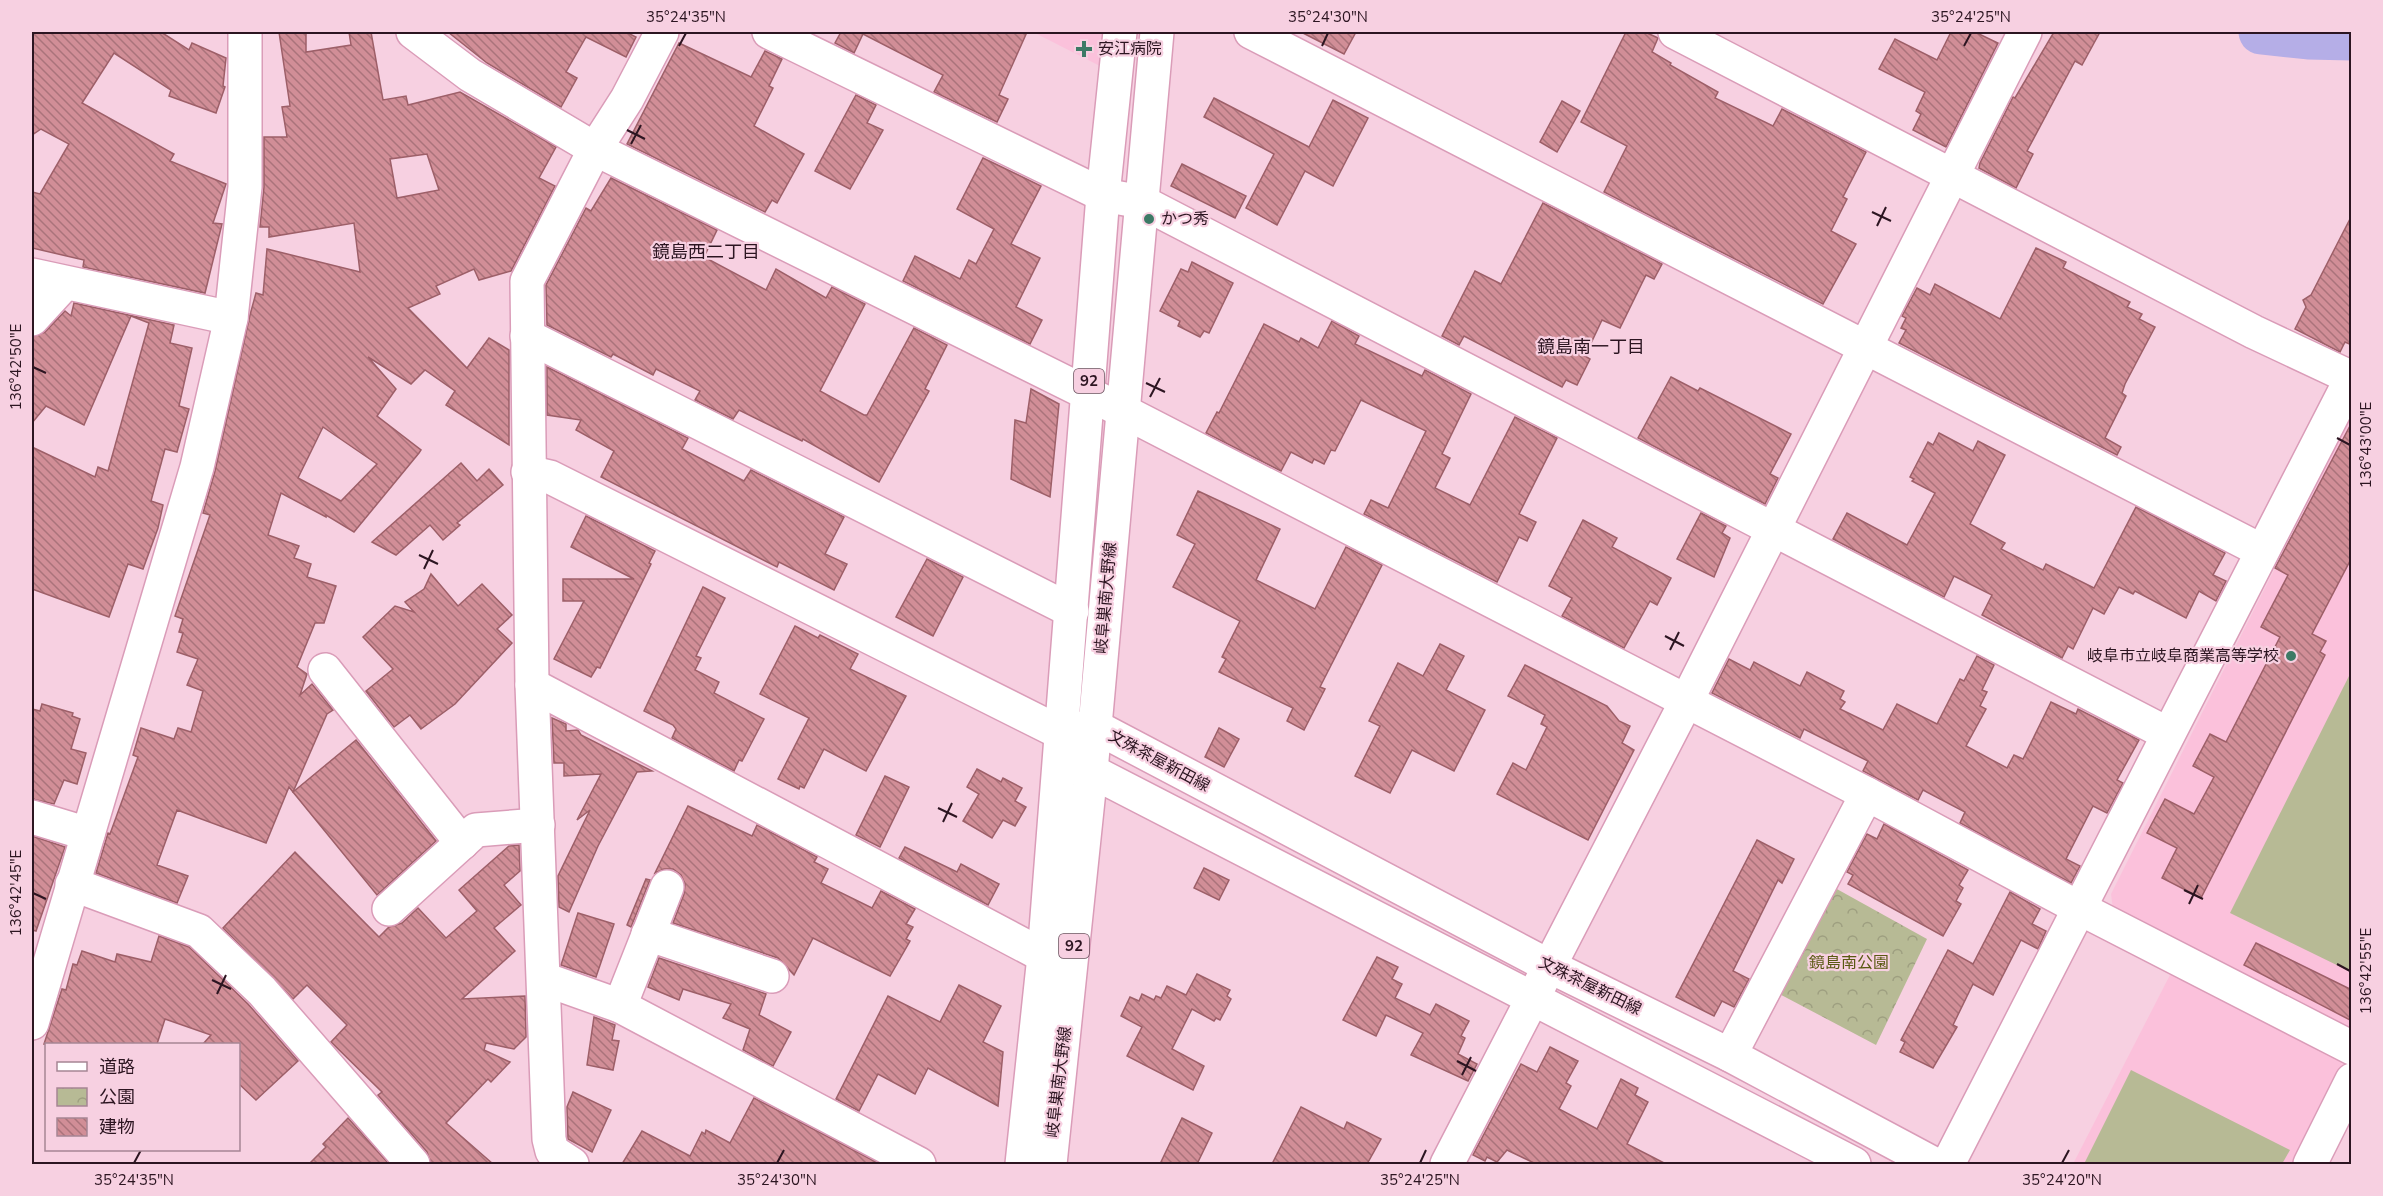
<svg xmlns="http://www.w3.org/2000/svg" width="2383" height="1196" font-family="'Nunito Sans','Noto Sans JP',sans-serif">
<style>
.built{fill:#fbc1db}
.grass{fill:#b7ba95}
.park{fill:url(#park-crowns)}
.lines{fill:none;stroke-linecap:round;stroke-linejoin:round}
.river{stroke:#b5aee7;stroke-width:45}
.building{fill:url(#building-back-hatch);stroke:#9d5f68;stroke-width:1.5;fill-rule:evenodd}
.minor-casing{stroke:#da9cb8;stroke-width:36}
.major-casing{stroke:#da9cb8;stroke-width:36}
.minor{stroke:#fff;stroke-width:33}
.major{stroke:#fff;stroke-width:33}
.ticks{fill:none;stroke:#2c1521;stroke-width:2}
.poi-dot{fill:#3d7a66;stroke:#f7d0e1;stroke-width:2}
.labels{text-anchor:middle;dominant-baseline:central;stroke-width:4.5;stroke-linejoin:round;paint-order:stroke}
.shield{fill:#f7d0e1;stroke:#694d5b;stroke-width:1.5}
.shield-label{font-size:15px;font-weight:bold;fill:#2c1521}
.poi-label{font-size:16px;fill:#2c1521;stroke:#f7d0e1;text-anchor:start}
.street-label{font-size:16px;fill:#2c1521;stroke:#f7d0e1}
.park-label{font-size:16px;fill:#595912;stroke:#f7d0e1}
.neighbourhood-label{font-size:18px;fill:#2c1521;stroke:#f7d0e1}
.neatline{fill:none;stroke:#2c1521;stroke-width:2}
.ticks-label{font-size:15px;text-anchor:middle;fill:#2c1521}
</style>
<defs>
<pattern id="park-crowns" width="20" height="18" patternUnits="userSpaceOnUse" patternTransform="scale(1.5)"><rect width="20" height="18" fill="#b7ba95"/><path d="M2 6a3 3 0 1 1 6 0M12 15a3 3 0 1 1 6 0" fill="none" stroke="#9e9f80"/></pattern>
<pattern id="building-back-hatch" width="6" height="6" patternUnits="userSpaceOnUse" patternTransform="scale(1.5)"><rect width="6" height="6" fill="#d18e97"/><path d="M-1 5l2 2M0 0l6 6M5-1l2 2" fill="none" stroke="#aa737b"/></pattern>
</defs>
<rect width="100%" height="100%" fill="#f7d0e1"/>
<g class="built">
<polygon points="1033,32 1103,32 1100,66"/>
<polygon points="2351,417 2351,1031 2113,910 2111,894"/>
<polygon points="2172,971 2344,1060 2349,1071 2301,1164 2073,1164"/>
</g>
<g class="grass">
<polygon points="2351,672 2351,972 2230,913"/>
<polygon points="2131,1070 2290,1150 2282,1164 2084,1164"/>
</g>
<polygon class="park" points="1826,883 1927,939 1876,1045 1770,989"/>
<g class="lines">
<polyline class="river" points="2261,32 2308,37 2352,38"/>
</g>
<g class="building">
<polygon points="32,32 161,32 189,50 192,43 226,58 223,86 225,87 216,113 169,96 171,90 114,53 82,103 174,154 170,161 226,184 213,223 222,224 205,293 83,267 84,260 32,248 32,192 40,194 69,144 41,129 32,135"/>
<path d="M279,32h27v20l45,-7 -2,-13h22l12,68 23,-4 2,9 52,-13 96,55 -17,31 16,8 -44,85 -32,9 -5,-11 -38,17 4,8 -32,14 59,60 22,-30 20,12v95l-63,-40 9,-14 -30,-21 -14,14 -43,-27 28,32 -19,27 44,34 -2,3 -65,79 -28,-17v2l-45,-24 -13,42 31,11 -5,12 17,6 -4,13 29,9 -12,37h-9l-18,44 10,7 -7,21 12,-11 21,26 -6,4 -34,78 -4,-5 -23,56 -89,-33 -20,55 31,11 -11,27 -81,-30 12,-40 2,1 28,-77 -5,-2 8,-27 33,11 4,-11 13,4 12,-41 -16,-6 11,-26 -21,-7 6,-19 -4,-1 4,-13 -8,-3 35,-101 -7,-2 12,-42 35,-156 6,-22 7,2 4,-46 93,23 -6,-49 -85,14v-10h-9l4,-40v-50h23l-5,-30 8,-1zM427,154l12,36 -42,8 -7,-39zM323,427l54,37 -36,37 -43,-23z"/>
<polygon points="448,32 626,32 636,37 626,57 586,37 566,72 577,78 561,107 487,63"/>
<polygon points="841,32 1027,32 999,95 1008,99 997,122 934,92 943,75 863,34 854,53 835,43"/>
<polygon points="1301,32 1356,32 1344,54"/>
<polygon points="1626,32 1645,32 1658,38 1652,52 1671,63 1670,65 1718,92 1715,98 1773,126 1782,109 1866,152 1843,197 1847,199 1831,231 1856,244 1823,304 1604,192 1627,146 1581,122"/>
<polygon points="1951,32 1975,32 1998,43 1946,147 1913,130 1921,114 1916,111 1925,92 1879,69 1895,39 1937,60"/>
<polygon points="2054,32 2100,32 2082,65 2075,61 2027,151 2033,154 2016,188 1979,168 1980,163 2013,97 2015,98"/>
<polygon points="679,43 751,77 765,51 782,59 769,86 773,88 754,126 804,154 777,203 772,200 765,212 627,144"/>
<polygon points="856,95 876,105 867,123 883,130 850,189 815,171"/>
<polygon points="1214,98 1309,147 1333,100 1368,118 1333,186 1305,171 1277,225 1246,208 1274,154 1204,117"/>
<polygon points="1562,101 1580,111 1557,152 1540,142"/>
<polygon points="983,158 1041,186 1011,244 1040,258 1016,307 1042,320 1030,344 903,281 915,256 960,279 969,260 976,264 994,229 957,209"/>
<polygon points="1182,164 1246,196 1235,218 1171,186"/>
<polygon points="611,178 717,230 704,257 766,290 776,269 826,298 832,287 865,304 820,391 864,415 867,415 914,328 947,345 925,389 929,391 879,482 803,439 802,441 739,410 733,419 695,400 700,391 656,369 653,375 613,354 611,357 547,325 546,285 586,208 591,211"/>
<polygon points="1543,203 1662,264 1654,279 1646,275 1620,328 1602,320 1585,356 1590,359 1577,385 1566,380 1562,387 1464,336 1459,345 1442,336 1475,271 1501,284"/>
<polygon points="2352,215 2352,345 2345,342 2340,352 2295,329 2306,307 2303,300 2311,295"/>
<polygon points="2036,248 2066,262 2063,268 2130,302 2127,307 2142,314 2139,319 2155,327 2125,384 2122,393 2126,396 2105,438 2121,447 2117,455 1899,343 1906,330 1901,328 1906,318 1902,316 1917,288 1930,295 1935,284 2000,319"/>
<polygon points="1192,262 1233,283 1209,333 1204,331 1200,337 1178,326 1180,321 1160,311 1181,269 1188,272"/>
<polygon points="74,303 174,325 170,343 192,348 179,406 189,409 177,452 165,449 151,501 163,505 158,528 143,569 128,564 109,617 32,589 32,447 95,477 98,467 108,471 149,323 131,316 84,425 46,406 32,423 32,337 45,332 65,311 71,316"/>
<polygon points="1332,321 1359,336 1355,344 1422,376 1425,370 1471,394 1442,454 1450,458 1435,488 1470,505 1515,417 1557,438 1519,514 1536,522 1527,541 1519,537 1497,582 1364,514 1371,500 1388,508 1426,431 1361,400 1335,451 1331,450 1324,464 1314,459 1312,463 1291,452 1281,471 1206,433 1217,412 1219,413 1264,324 1299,342 1301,338 1318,348"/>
<polygon points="547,367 688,438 682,449 744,481 751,470 844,517 825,554 847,564 834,590 779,562 777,567 601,477 614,451 576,430 581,420 547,415"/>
<polygon points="1671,377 1698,391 1700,388 1791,434 1770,474 1778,478 1765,504 1638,438"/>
<polygon points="1031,389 1059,404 1050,497 1011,479 1015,420 1026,423"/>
<polygon points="2352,422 2352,557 2312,634 2326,641 2320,652 2325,655 2201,898 2162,878 2177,848 2147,833 2165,799 2194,814 2214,777 2193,766 2210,734 2226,742 2280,637 2261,627 2288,575 2275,568"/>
<polygon points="1939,433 1973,451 1978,441 2005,455 1970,524 2005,543 2001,549 2043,570 2046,564 2094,588 2136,507 2225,553 2213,575 2226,581 2216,601 2199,591 2186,618 2135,591 2133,594 2119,587 2104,614 2093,608 2073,649 2068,646 2062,658 1982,615 1992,595 1954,576 1944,597 1833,539 1847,513 1907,545 1935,493 1912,481 1914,479 1910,477 1928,442 1933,445"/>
<polygon points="461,463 477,481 489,469 503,485 457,523 460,525 443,540 430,525 396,555 372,542"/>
<polygon points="1198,491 1280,529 1256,580 1315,609 1346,547 1382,565 1320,687 1325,689 1304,730 1287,721 1293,708 1219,672 1226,659 1222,657 1240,621 1173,587 1195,544 1177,535"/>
<polygon points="1701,513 1726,526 1722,533 1730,538 1714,577 1677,559"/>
<polygon points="586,516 655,551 649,563 651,564 600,668 597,667 591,677 554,659 584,601 563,601 563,579 634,579 571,547"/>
<polygon points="1583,520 1617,538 1612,547 1671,578 1657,605 1650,601 1624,648 1562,616 1572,598 1549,586"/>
<polygon points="927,559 963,577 933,636 896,617"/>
<polygon points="431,574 458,606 482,584 512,615 497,629 512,643 455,704 421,729 410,715 394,727 366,691 393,669 363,637 395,606 414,612 405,602 424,589"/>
<polygon points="703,587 725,598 696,656 701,658 695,670 719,682 714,693 764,719 742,761 739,760 734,771 672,738 676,729 673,725 644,711"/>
<polygon points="795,626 818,638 820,635 858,654 850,669 906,696 866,771 824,749 804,788 800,786 799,789 778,779 809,718 760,694"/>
<polygon points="1440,644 1464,656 1446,690 1485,710 1454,771 1412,750 1390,793 1355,776 1380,726 1369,721 1398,663 1423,676"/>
<polygon points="1977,656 1994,665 1982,690 1987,692 1980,706 1986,709 1966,746 2007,768 2014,755 2023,759 2051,702 2076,714 2078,709 2139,740 2117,780 2123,783 2107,813 2093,806 2066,859 2080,866 2071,883 1960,823 1965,812 1923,790 1918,800 1863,771 1868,761 1804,729 1800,738 1712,693 1729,659 1750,670 1754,662 1800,686 1807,672 1844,691 1840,699 1845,702 1840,709 1883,730 1897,704 1937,724 1960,679 1964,681"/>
<polygon points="1525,665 1607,706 1619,721 1630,726 1622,743 1634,750 1588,840 1497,794 1513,763 1526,770 1547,727 1541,724 1545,715 1508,696"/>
<polygon points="42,704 73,713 72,716 80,719 71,749 86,753 77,784 64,780 54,804 32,799 32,709 40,711"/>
<polygon points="552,718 566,724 566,731 578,730 581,735 652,771 637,772 598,846 569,912 559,907 558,876 590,810 577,820 601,774 564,776 564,763 554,763"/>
<polygon points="1219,728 1239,739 1224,767 1205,757"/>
<polygon points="356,740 436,841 377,895 293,792"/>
<polygon points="977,769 1001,782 1003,778 1022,788 1015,801 1026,807 1015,826 1003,820 992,838 963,821 979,794 967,787"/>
<polygon points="885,776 909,787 880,847 856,835"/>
<polygon points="688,806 752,836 757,825 817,857 814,862 828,869 821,883 872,908 881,891 915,909 906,924 913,927 906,939 910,941 890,976 813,938 794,975 778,958 673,923 684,894 685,884 681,875 673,869 664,869 655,873"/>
<polygon points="1884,824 1968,870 1959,885 1963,888 1956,901 1961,904 1943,936 1848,884 1853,875 1847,872 1867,834 1877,839"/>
<polygon points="32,836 65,847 36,931 32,930"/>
<polygon points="1757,840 1794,859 1782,883 1778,880 1733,971 1749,979 1734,1007 1722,1001 1714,1016 1676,997"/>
<polygon points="519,845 520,871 504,885 521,905 494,928 515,951 462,999 525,996 526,1037 514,1049 486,1043 484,1050 510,1062 491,1082 488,1079 446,1123 493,1164 431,1164 427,1152 378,1095 382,1092 331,1042 347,1025 307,985 293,999 223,928 295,852 379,937 389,927 402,923 418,908 446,938 477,911 459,890 509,846"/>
<polygon points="905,847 957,872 961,864 999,884 988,905 899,858"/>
<polygon points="1204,868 1229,880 1219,900 1194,888"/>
<polygon points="646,879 650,880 631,927 627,925"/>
<polygon points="2010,892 2040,909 2032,924 2046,931 2038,949 2021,940 1993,995 1973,984 1953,1025 1957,1027 1933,1068 1900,1052 1905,1042 1901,1040 1948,950 1973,964"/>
<polygon points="578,913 614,924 596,977 561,965"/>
<polygon points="159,936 189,947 248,1004 298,1061 256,1100 238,1083 238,1044 203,1044 211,1035 165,1019 157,1044 44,1044 62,989 66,990 73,964 77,965 82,951 115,962 117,954 151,962"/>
<polygon points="2256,943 2352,990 2352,1021 2244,965"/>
<polygon points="1377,957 1398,967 1392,979 1402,984 1395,998 1430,1015 1436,1004 1469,1021 1461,1036 1465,1038 1458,1054 1477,1064 1468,1081 1411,1055 1423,1033 1386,1015 1376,1036 1343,1020"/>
<polygon points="659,958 766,994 759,1015 791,1032 773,1066 743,1050 750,1029 723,1018 731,1004 683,989 679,1000 648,987"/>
<polygon points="1197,974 1230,990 1227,996 1231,999 1220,1020 1216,1018 1214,1021 1192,1009 1172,1049 1204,1066 1193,1090 1127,1056 1142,1027 1121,1016 1130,997 1139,1001 1142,994 1154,1000 1156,996 1161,998 1167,986 1186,995"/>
<polygon points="959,985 1001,1006 983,1042 1003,1052 998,1106 928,1068 915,1094 878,1074 859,1111 836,1099 888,996 940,1022"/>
<polygon points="594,1017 615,1025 612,1040 619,1041 613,1070 587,1065"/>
<polygon points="1550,1047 1578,1061 1566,1083 1571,1086 1559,1109 1597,1129 1621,1079 1638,1088 1635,1095 1648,1102 1627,1144 1666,1164 1536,1164 1507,1150 1497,1162 1487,1157 1485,1161 1473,1155 1521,1064 1537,1072"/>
<polygon points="573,1092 611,1110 592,1152 568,1139 567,1107"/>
<polygon points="754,1098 880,1164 622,1164 642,1131 690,1156 702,1132 705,1134 706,1130 730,1143"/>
<polygon points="1301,1107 1344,1129 1347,1122 1381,1139 1367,1164 1272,1164"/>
<polygon points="348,1118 389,1164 309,1164 326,1147 323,1144"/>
<polygon points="1182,1118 1212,1133 1197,1164 1160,1164"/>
</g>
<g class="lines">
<defs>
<g id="minor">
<polyline points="413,32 470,75 595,149 1123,411 1867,794 2079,908 2352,1048"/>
<polyline points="769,32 1103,195 1142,202 2168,734"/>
<polyline points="1251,32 2262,551"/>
<polyline points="1675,32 2254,332 2352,378"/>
<polyline points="32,275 231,318"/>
<polyline points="32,319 65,283"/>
<polyline points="527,336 1072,611"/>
<polyline points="528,472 550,477 1059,732"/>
<polyline points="325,670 462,843"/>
<polyline points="532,685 1044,956"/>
<polyline points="32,817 88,834"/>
<polyline points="72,884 199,931 262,991 413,1164"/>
<polyline points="389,909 476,830 538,825"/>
<polyline points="648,934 772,976"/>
<polyline points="544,979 620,1006 919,1164"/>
<polyline points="620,1006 667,887"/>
<polyline points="32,1023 197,467 231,318 245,187 245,32"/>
<polyline points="1730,1055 1867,794"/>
<polyline points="572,1164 552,1151 549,1139 532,685 527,281 595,149 627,99 662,32"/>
<polyline points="1447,1164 1686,702 2025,32"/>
<polyline points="1948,1164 2352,377"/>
<polyline points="2310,1164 2352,1080"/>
</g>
<g id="major">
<polyline points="1076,729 1094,726 1549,966 1730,1055 1934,1164"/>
<polyline points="1079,756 1091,771 1854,1164"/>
<polyline points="1022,1164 1044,956 1103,195 1120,32"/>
<polyline points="1050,1164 1091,771 1157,32"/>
</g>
</defs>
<use href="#minor" class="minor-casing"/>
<use href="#major" class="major-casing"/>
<use href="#minor" class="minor"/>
<use href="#major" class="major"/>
</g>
<path class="ticks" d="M679,46l7,-13M1322,46l6,-13M1964,46l7,-13M627,130l18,9M631,144l10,-19M1872,212l19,9M1877,226l9,-19M33,367l13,6M1146,383l19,9M1150,397l10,-19M2337,438l13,7M419,555l19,9M424,569l9,-19M1665,636l19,10M1670,650l9,-18M938,808l19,9M943,822l9,-19M2184,890l19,9M33,893l13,6M2189,904l9,-19M2337,964l13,7M212,980l19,9M217,994l9,-19M1457,1061l19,10M1462,1075l9,-18M134,1163l7,-13M777,1163l7,-13M1420,1163l6,-13M2062,1163l7,-13"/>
<g class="poi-dot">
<path d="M1081 40h6v6h6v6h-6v6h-6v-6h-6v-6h6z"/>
<circle cx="1149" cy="219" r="6"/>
<circle cx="2291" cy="656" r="6"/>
</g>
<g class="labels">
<g class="shield">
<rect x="1074" y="369" width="30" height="24" rx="4.5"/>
<rect x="1059" y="934" width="30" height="24" rx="4.5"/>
</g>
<g class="shield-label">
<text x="1089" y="381">92</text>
<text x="1074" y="946">92</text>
</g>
<g class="poi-label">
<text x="1098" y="49">安江病院</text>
<text x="1161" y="219">かつ秀</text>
<text x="2279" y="656" text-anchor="end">岐阜市立岐阜商業高等学校</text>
</g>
<g class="street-label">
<text transform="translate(1106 598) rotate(-85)">岐阜巣南大野線</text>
<text transform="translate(1159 761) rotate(28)">文殊茶屋新田線</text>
<text transform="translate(1590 986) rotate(26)">文殊茶屋新田線</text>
<text transform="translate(1059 1082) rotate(-83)">岐阜巣南大野線</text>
</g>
<g class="park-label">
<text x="1849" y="963">鏡島南公園</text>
</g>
<g class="neighbourhood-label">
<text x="706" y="252">鏡島西二丁目</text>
<text x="1591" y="347">鏡島南一丁目</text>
</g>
</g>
<rect width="2383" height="1196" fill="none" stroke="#f7d0e1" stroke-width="66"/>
<rect x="45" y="1043" width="195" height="108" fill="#f7d0e1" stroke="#a68594" stroke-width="1.5"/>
<rect x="57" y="1062" width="30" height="9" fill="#ffffff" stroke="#a68594" stroke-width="1.5"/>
<text x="99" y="1073" font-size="18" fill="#2c1521">道路</text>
<rect x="57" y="1088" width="30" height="18" fill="url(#park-crowns)" stroke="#a68594" stroke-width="1.5"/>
<text x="99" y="1103" font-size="18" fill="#2c1521">公園</text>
<rect x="57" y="1118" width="30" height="18" fill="url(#building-back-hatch)" stroke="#a68594" stroke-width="1.5"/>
<text x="99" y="1133" font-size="18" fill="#2c1521">建物</text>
<rect x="33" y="33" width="2317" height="1130" class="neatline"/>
<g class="ticks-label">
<text x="686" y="22">35°24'35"N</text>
<text x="1328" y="22">35°24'30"N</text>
<text x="1971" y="22">35°24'25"N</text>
<text transform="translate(16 367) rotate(-90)" y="5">136°42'50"E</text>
<text transform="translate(2366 445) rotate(-90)" y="5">136°43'00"E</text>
<text transform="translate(16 893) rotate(-90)" y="5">136°42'45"E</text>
<text transform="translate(2366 971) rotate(-90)" y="5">136°42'55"E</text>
<text x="134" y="1185">35°24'35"N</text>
<text x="777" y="1185">35°24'30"N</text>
<text x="1420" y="1185">35°24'25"N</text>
<text x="2062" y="1185">35°24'20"N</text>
</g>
</svg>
